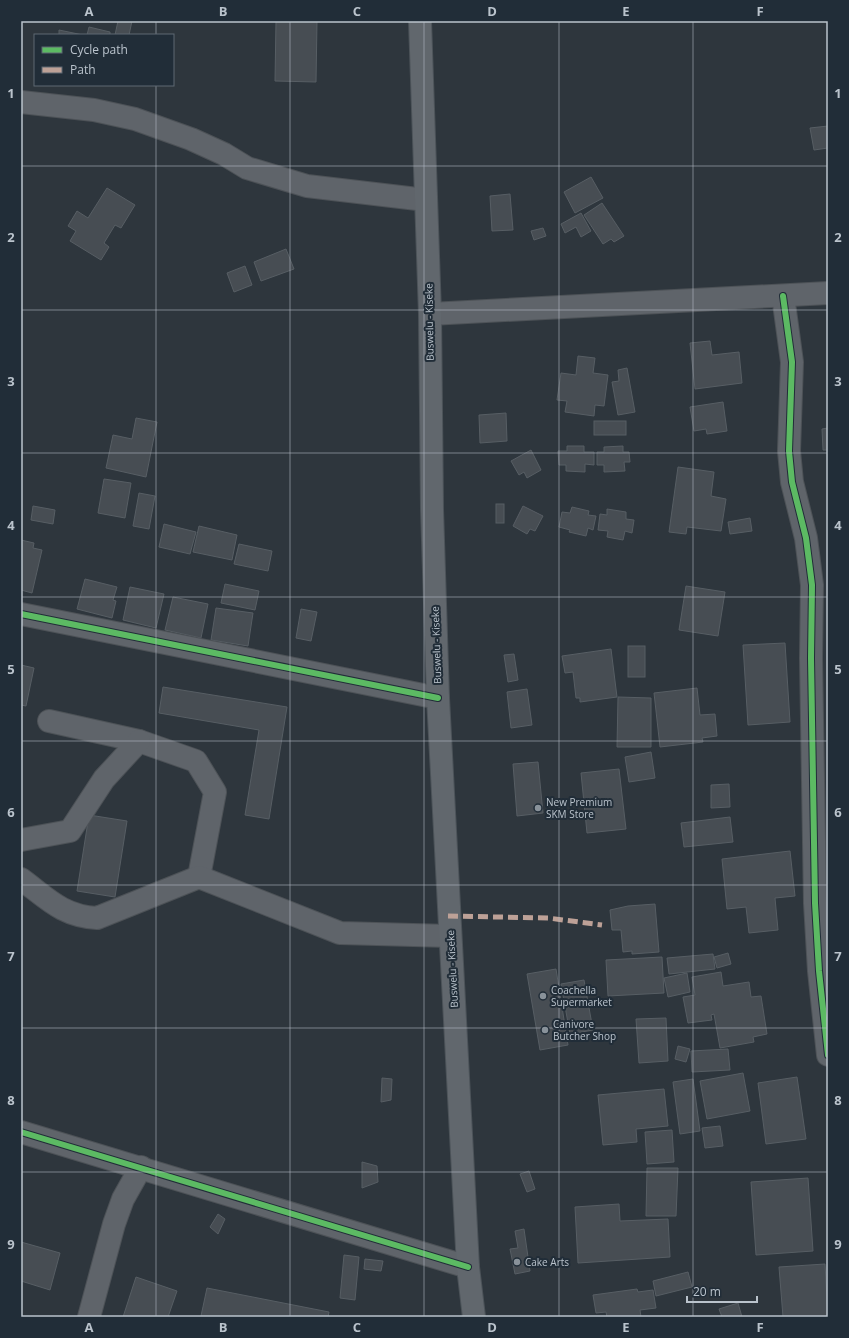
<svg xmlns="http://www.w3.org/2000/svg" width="849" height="1338" font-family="'Open Sans',sans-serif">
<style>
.building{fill:#474d53;stroke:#575e64}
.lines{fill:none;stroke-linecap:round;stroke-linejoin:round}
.minor-casing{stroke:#4d5257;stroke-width:24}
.major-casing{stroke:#4c5359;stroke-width:24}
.minor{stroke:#5f646a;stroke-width:22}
.major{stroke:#61676d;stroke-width:22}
.quiet{stroke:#bda197;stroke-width:5;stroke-dasharray:10 5;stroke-linecap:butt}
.cycleway-casing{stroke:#212d38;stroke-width:8}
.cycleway{stroke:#5cba63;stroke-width:6}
.grid{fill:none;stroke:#bac3cc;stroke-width:1;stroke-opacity:0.55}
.poi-dot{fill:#89929a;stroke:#212d38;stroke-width:1.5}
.labels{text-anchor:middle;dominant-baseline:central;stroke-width:4;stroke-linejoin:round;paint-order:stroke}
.street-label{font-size:10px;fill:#bac3cc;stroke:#212d38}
.poi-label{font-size:10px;fill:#bac3cc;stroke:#212d38;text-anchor:start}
.neatline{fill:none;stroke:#bac3cc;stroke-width:1.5}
.grid-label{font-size:13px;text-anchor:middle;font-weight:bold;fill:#bac3cc}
</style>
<rect width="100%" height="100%" fill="#2e363d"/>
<g class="building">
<polygon points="118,21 132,21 129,35 115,35"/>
<polygon points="276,21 317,21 316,82 275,81"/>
<polygon points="89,27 110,32 110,35 87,35"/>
<polygon points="59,30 83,35 59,35"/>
<polygon points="828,126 828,148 814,150 810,128"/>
<polygon points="591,177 603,198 575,213 564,192"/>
<polygon points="107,188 135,205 121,228 115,225 104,243 109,247 101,260 70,241 76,231 68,226 77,211 88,218"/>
<polygon points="510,194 513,230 492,231 490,196"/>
<polygon points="602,203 624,236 614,242 611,239 603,244 584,215"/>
<polygon points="581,213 591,231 581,237 576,227 565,233 561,224"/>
<polygon points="543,228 546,236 534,240 531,231"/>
<polygon points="286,249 294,269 261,281 254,262"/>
<polygon points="245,266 252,285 234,292 227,273"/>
<polygon points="710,341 712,355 739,352 742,383 695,389 690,343"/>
<polygon points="578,356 595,358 593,373 608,375 604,406 595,405 594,416 565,412 567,401 557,400 561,373 576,375"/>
<polygon points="627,368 635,412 618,415 612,382 619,381 618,370"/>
<polygon points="723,402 727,431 707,434 706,429 694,431 690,407"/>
<polygon points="506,413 507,441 480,443 479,415"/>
<polygon points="136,418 157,422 146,477 106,468 113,435 132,439"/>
<rect x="594" y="421" width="32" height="14"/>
<polygon points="828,428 828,450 823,450 822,429"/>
<polygon points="567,446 584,446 584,452 594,452 594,465 585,464 585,472 566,471 566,465 559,465 558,451 567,451"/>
<polygon points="623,446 623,452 629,452 630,462 624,462 625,471 604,472 604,465 597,465 597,452 604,452 604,447"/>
<polygon points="531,450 541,470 527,478 524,472 519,475 511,461"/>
<polygon points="678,467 714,472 711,496 726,499 721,531 687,527 686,534 669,532"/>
<polygon points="104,479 131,483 125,518 98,513"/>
<polygon points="139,493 155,496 149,529 133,526"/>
<rect x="496" y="504" width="8" height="19"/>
<polygon points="33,506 55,510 53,524 31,520"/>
<polygon points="523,506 543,516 535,531 530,529 527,534 513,526"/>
<polygon points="572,507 589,511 588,515 596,516 593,530 588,528 586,536 569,532 570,530 559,527 562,512 570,513"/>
<polygon points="607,509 626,512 626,519 634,520 632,533 625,531 623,540 607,537 608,531 598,530 600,514 607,515"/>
<polygon points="750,518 752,531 730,534 728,522"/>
<polygon points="164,524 196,532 190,554 159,547"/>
<polygon points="199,526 237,535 232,560 193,552"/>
<polygon points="21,540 34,543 33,548 42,550 32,593 21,590"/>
<polygon points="239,544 272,551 268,571 234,564"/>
<polygon points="85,579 117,587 113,600 116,601 112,618 77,609"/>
<polygon points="225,584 259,591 255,610 221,603"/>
<polygon points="686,586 725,592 718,636 679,630"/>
<polygon points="130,587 164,594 156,628 123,620"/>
<polygon points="173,597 208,604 201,638 165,630"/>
<polygon points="216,608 253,613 248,646 211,640"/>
<polygon points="301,609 317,612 311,641 296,638"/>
<polygon points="785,643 790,722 748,725 743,645"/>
<rect x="628" y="646" width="17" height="31"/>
<polygon points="611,649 617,697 580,702 580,698 576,698 573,672 565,673 562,656"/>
<polygon points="514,654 518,680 508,682 504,655"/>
<polygon points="21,665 34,668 26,706 21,705"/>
<polygon points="163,687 287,707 269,819 245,815 259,730 159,713"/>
<polygon points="697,688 700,715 715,714 717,736 702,738 703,742 660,747 654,693"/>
<polygon points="527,689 532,725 511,728 507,692"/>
<polygon points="618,697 651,698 651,747 617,747"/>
<polygon points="651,752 655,778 629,782 625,757"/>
<polygon points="538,762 543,813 517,816 513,764"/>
<polygon points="619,769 626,829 587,833 581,773"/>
<polygon points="729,784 730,807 711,808 711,785"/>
<polygon points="89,815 127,821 115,897 77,891"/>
<polygon points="730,817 733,842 684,847 681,823"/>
<polygon points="790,851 795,896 775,898 778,930 749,933 746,907 727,909 722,859"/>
<polygon points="655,904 659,952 632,954 632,951 623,952 621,930 612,930 610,910 628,906"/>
<polygon points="728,953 731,964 717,968 714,957"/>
<polygon points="713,954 715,969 669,974 667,958"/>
<polygon points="662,957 664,993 608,996 606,960"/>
<polygon points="556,969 568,1045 540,1050 527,974"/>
<polygon points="721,972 723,986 749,982 751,997 761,996 767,1034 753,1037 754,1042 720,1048 714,1014 711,1015 712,1020 688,1023 683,997 695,995 692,977"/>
<polygon points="687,973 690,992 668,997 664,978"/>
<polygon points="584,980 593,1030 570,1034 561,984"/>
<polygon points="666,1018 668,1061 639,1063 636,1019"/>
<polygon points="678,1046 690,1049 686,1062 675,1059"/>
<polygon points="728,1049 730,1070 692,1072 691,1051"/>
<polygon points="743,1073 750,1111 707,1119 700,1081"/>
<polygon points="797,1077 806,1139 766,1144 758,1083"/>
<polygon points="382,1078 392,1079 391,1100 381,1102"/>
<polygon points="693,1079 700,1131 680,1134 673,1082"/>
<polygon points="664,1089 668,1126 636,1129 637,1142 603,1145 598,1095"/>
<polygon points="720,1126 723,1146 705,1148 702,1128"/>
<polygon points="672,1130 674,1162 647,1164 645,1132"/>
<polygon points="362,1162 377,1166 378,1182 362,1188"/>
<polygon points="647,1168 678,1168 676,1216 646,1216"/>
<polygon points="529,1171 535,1189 527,1192 520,1174"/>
<polygon points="808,1178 813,1251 756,1255 751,1182"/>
<polygon points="619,1204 620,1221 668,1219 670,1257 578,1263 575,1207"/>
<polygon points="218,1214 225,1219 218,1234 210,1227"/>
<polygon points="524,1229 530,1271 515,1274 510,1249 518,1248 515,1231"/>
<polygon points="21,1242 60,1253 50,1290 21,1281"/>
<polygon points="344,1255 359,1257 355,1300 340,1298"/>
<polygon points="365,1259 383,1261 381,1271 364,1269"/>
<polygon points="825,1264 828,1317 783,1317 779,1267"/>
<polygon points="688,1272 692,1287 656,1296 653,1281"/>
<polygon points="136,1277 177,1291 168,1317 123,1317"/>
<polygon points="207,1288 329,1312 328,1317 201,1316"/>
<polygon points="637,1289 638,1292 653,1290 656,1308 640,1310 641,1317 607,1317 606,1312 596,1313 593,1295"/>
<polygon points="738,1303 742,1317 722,1317 719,1309"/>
</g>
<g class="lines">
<defs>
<g id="minor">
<polyline points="21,102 94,110 135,119 191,139 224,154 247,168 307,186 426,200"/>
<polyline points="783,296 792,362 789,451 792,482 806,538 812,585 811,658 815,903 819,971 828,1055"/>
<polyline points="430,314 828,293"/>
<polyline points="21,614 438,698"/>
<polyline points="49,721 139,741 196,761 215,792 199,877"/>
<polyline points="21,840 70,831 104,779 139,741"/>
<path d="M21,879c26,19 41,37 76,39l102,-41 141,56 110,3"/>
<polyline points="21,1132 468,1267"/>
<polyline points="89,1317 114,1224 123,1199 141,1167"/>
</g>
<polyline id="major" points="420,21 430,314 432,509 438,698 468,1267 474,1317"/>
</defs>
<use href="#minor" class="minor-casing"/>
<use href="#major" class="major-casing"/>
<use href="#minor" class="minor"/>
<use href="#major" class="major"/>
<polyline class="quiet" points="448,916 548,918 602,925"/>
<defs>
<g id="cycleway">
<polyline points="783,296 792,362 789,451 792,482 806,538 812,585 811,658 815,903 819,971 828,1055"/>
<polyline points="21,614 438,698"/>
<polyline points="21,1132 468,1267"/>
</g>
</defs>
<use href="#cycleway" class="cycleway-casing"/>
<use href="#cycleway" class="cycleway"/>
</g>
<path class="grid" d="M156,21v14M290,21v1296M424,21v1296M559,21v1296M693,21v1296M156,85v1232M21,166h807M21,310h807M21,453h807M21,597h807M21,741h807M21,885h807M21,1028h807M21,1172h807"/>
<g class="poi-dot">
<circle cx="538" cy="808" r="4"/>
<circle cx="543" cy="996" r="4"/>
<circle cx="545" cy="1030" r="4"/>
<circle cx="517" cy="1262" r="4"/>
</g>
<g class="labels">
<g class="street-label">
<text transform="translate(429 322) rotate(-91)">Buswelu - Kiseke</text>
<text transform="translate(436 645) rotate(-92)">Buswelu - Kiseke</text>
<text transform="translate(452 969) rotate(-93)">Buswelu - Kiseke</text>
</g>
<g class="poi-label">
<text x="546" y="802">New Premium<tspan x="546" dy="12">SKM Store</tspan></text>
<text x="551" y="990">Coachella<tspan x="551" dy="12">Supermarket</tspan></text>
<text x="553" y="1024">Canivore<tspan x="553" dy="12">Butcher Shop</tspan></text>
<text x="525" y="1262">Cake Arts</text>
</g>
</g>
<rect width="849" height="1338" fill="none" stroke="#212d38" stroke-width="44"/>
<rect x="34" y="34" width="140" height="52" fill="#212d38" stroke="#5e6973"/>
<rect x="42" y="47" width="20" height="6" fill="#5cba63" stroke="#5e6973"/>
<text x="70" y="54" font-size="12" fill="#bac3cc">Cycle path</text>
<rect x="42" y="67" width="20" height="6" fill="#bda197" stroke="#5e6973"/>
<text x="70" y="74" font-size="12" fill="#bac3cc">Path</text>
<path d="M687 1296v6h70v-6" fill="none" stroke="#bac3cc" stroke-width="2"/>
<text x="693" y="1296" font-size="12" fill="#bac3cc" stroke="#212d38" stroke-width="3" paint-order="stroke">20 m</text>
<rect x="22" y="22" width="805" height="1294" class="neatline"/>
<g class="grid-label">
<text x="89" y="16">A</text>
<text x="223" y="16">B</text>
<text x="357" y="16">C</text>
<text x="492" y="16">D</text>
<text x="626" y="16">E</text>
<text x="760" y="16">F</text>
<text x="11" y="98">1</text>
<text x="838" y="98">1</text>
<text x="11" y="242">2</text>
<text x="838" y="242">2</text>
<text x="11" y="386">3</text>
<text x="838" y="386">3</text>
<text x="11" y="530">4</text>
<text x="838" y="530">4</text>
<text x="11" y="674">5</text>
<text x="838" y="674">5</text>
<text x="11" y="817">6</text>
<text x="838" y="817">6</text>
<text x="11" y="961">7</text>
<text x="838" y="961">7</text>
<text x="11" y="1105">8</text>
<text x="838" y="1105">8</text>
<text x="11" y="1249">9</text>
<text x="838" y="1249">9</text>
<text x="89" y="1332">A</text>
<text x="223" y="1332">B</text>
<text x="357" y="1332">C</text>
<text x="492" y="1332">D</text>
<text x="626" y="1332">E</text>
<text x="760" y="1332">F</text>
</g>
</svg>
